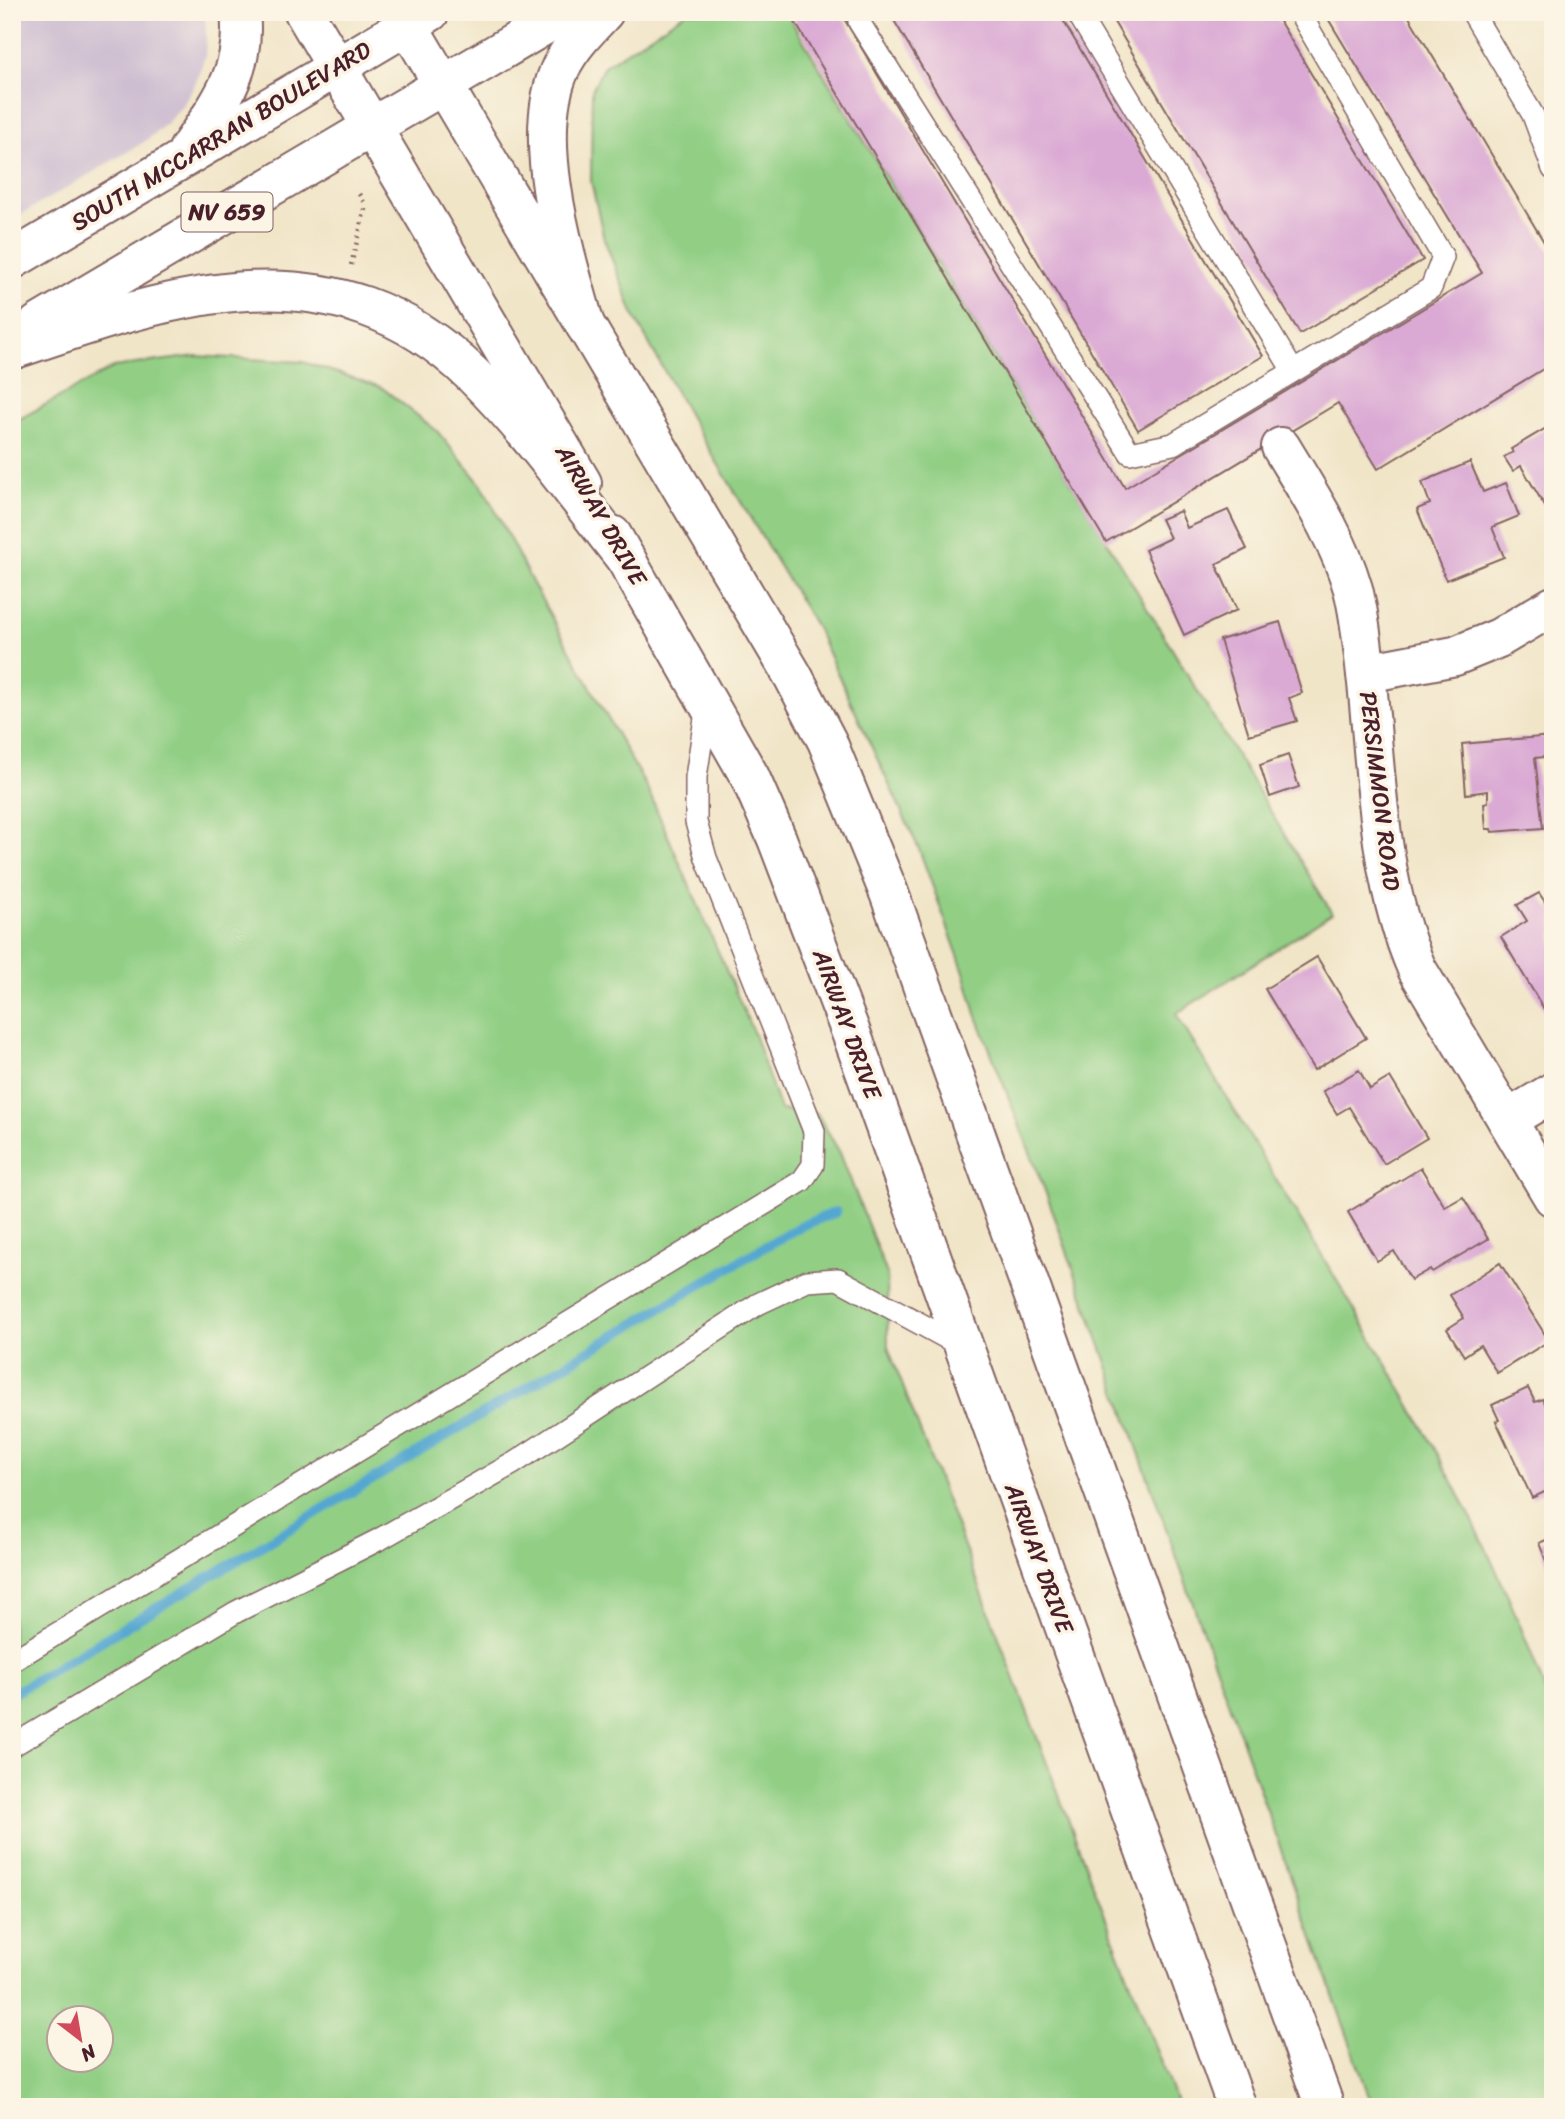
<svg xmlns="http://www.w3.org/2000/svg" width="1565" height="2119" font-family="Sriracha,sans-serif">
<style>
.industrial{fill:#cebed1}
.green{fill:#92cf85;stroke:#6e7758;stroke-width:2;fill-rule:evenodd}
.lines{fill:none;stroke-linecap:round;stroke-linejoin:round}
.stream{stroke:#55a7d0;stroke-width:10}
.building{fill:#daa9d4}
.service-casing{stroke:#846462;stroke-width:24}
.minor-casing{stroke:#846462;stroke-width:42}
.secondary-casing{stroke:#846462;stroke-width:42}
.primary-casing{stroke:#846462;stroke-width:42}
.path{stroke:#846462;stroke-width:4.5;stroke-dasharray:2 5;stroke-linecap:butt}
.service{stroke:#fff;stroke-width:21}
.minor{stroke:#fff;stroke-width:38}
.secondary{stroke:#fff;stroke-width:38}
.primary{stroke:#fff;stroke-width:38}
.labels{text-anchor:middle;dominant-baseline:central;stroke-width:7;stroke-linejoin:round;paint-order:stroke}
.shield{fill:#fcf5e5;stroke:#7f5f63;stroke-width:2}
.shield-label{font-size:23px;font-weight:bold;fill:#4a1f2b}
.street-label{font-size:24px;fill:#4a1f2b;stroke:#fcf5e5}
</style>
<rect width="100%" height="100%" fill="#fcf5e5"/>
<filter id="ink" filterUnits="userSpaceOnUse"><feTurbulence type="fractalNoise" baseFrequency=".0143" numOctaves="2"/><feDisplacementMap in="SourceGraphic" scale="14" xChannelSelector="R" yChannelSelector="G"/><feConvolveMatrix kernelMatrix="1 2 1 2 8 2 1 2 1" color-interpolation-filters="sRGB"/></filter>
<filter id="wash" filterUnits="userSpaceOnUse"><feTurbulence type="fractalNoise" baseFrequency=".00686" numOctaves="4" result="noise"/><feDisplacementMap in="SourceGraphic" scale="28" xChannelSelector="R" yChannelSelector="G"/><feGaussianBlur stdDeviation="1.57" result="paint"/><feColorMatrix in="noise" values="0 0 0 0 0 0 0 0 0 0 0 0 0 0 0 0 0 1.4 0 .05"/><feComposite in="paint" operator="in"/></filter>
<g filter="url(#wash)">
<rect width="100%" height="100%" fill="#f1e5c8"/>
<polygon class="industrial" points="12,12 205,12 206,39 205,56 196,82 183,105 165,125 144,142 12,220"/>
<g class="green">
<path d="M687,12h99l546,901 -156,101c57,95 115,190 172,285 80,133 158,268 205,417v391h-180l-324,-906 -73,-187 -12,-42 -45,-123 -103,-222 -125,-208 -56,-101 -31,-79 -13,-58 1,-91 12,-24z"/>
<path d="M196,356l107,6 78,25 56,44 46,56 50,97 115,206 106,244 26,76 37,3 23,40 47,121 1,73 290,760h-1166v-1684l102,-56zM60,2018h42v42h-42z"/>
</g>
<g class="lines">
<polyline class="stream" points="12,1694 745,1258 801,1226 836,1212"/>
</g>
<g id="blocks">
<g class="building">
<polygon points="789,12 840,12 1125,488 1482,273 1324,12 1406,12 1553,257 1553,363 1378,469 1338,403 1106,542"/>
<polygon points="889,12 1058,12 1263,356 1138,430"/>
<polygon points="1108,12 1274,12 1423,260 1300,334"/>
<polygon points="1553,424 1553,520 1521,466 1513,471 1504,457 1513,452 1511,449"/>
<polygon points="1470,462 1483,492 1506,483 1519,516 1492,527 1504,557 1446,580 1417,509 1430,504 1422,482"/>
<polygon points="1228,510 1247,549 1216,564 1237,610 1184,635 1145,550 1170,538 1161,519 1180,511 1187,528"/>
<polygon points="1280,622 1302,693 1289,698 1297,721 1249,735 1220,640"/>
<polygon points="1551,736 1553,756 1535,758 1543,828 1492,832 1491,829 1486,829 1484,803 1488,802 1488,791 1466,794 1462,744"/>
<polygon points="1288,755 1299,787 1270,797 1260,765"/>
<polygon points="1539,893 1549,908 1553,906 1553,1013 1548,1016 1501,937 1527,921 1517,905"/>
<polygon points="1317,957 1366,1038 1314,1070 1265,989"/>
<polygon points="1359,1070 1370,1089 1390,1077 1427,1138 1384,1164 1349,1107 1337,1114 1323,1091"/>
<polygon points="1421,1168 1445,1207 1463,1197 1488,1239 1432,1272 1430,1269 1411,1280 1394,1251 1377,1261 1348,1212"/>
<polygon points="1500,1263 1549,1341 1497,1373 1480,1345 1464,1356 1447,1329 1464,1318 1450,1295"/>
<polygon points="1528,1388 1535,1402 1543,1399 1553,1420 1553,1488 1532,1498 1496,1421 1499,1420 1492,1405"/>
<polygon points="1553,1537 1553,1579 1539,1543"/>
</g>
</g>
</g>
<g filter="url(#ink)">
<use href="#blocks" fill-opacity="0" stroke="#846462" stroke-width="2"/>
<g class="lines">
<defs>
<g id="service">
<polyline points="862,12 859,22 1130,453 1173,444 1431,288 1443,257 1299,12"/>
<polyline points="1077,12 1293,371"/>
<polyline points="1472,12 1533,115 1553,169"/>
<polyline points="12,1661 802,1181 813,1165 814,1131 706,858 696,822 696,777 707,705"/>
<polyline points="12,1746 236,1612 380,1539 514,1463 758,1304 807,1281 838,1279 961,1346"/>
</g>
<g id="minor">
<path d="M1281,447c27,45 57,90 72,142 8,31 10,62 14,94 10,97 11,197 50,286l136,228"/>
<polyline points="1366,673 1455,656 1499,638 1553,606"/>
<polyline points="1507,1120 1553,1092"/>
</g>
<g id="secondary">
<polyline points="304,12 582,483"/>
<polyline points="400,12 793,676 827,741 889,893 1325,2107"/>
<polyline points="612,535 750,777 777,839 853,1038 1237,2107"/>
</g>
<g id="primary">
<path d="M188,150c31,-46 59,-79 52,-138"/>
<polyline points="12,260 430,12"/>
<polyline points="38,324 567,12"/>
<path d="M585,325c-20,-70 -57,-189 -24,-258 10,-21 27,-38 43,-55"/>
<path d="M12,350c161,-55 321,-111 461,25 57,56 105,124 155,187"/>
</g>
</defs>
<use href="#service" class="service-casing"/>
<use href="#minor" class="minor-casing"/>
<use href="#secondary" class="secondary-casing"/>
<use href="#primary" class="primary-casing"/>
<g class="path">
<polyline points="359,194 366,205"/>
<polyline points="351,265 366,205"/>
</g>
<use href="#service" class="service"/>
<use href="#minor" class="minor"/>
<use href="#secondary" class="secondary"/>
<use href="#primary" class="primary"/>
</g>
</g>
<g class="labels">
<rect class="shield" x="181.5" y="192.5" width="91" height="39" rx="5"/>
<g class="shield-label">
<text x="227" y="212">NV 659</text>
</g>
<g class="street-label">
<text transform="translate(221 136) rotate(-31)">SOUTH MCCARRAN BOULEVARD</text>
<text transform="translate(601 515) rotate(60)">AIRWAY DRIVE</text>
<text transform="translate(1380 791) rotate(83)">PERSIMMON ROAD</text>
<text transform="translate(847 1024) rotate(70)">AIRWAY DRIVE</text>
<text transform="translate(1039 1558) rotate(70)">AIRWAY DRIVE</text>
</g>
</g>
<rect width="1565" height="2119" fill="none" stroke="#fcf5e5" stroke-width="42"/>
<g transform="translate(80 2039) rotate(149)"><circle r="33" fill="#fcf5e5" stroke="#b59f9b" stroke-width="2"/>
<path d="M0-5L12 26L0 18L-12 26Z" fill="#d1495b"/>
<text y="-10" font-size="19" font-weight="bold" text-anchor="middle" fill="#4a1f2b">N</text>
</g>
</svg>
